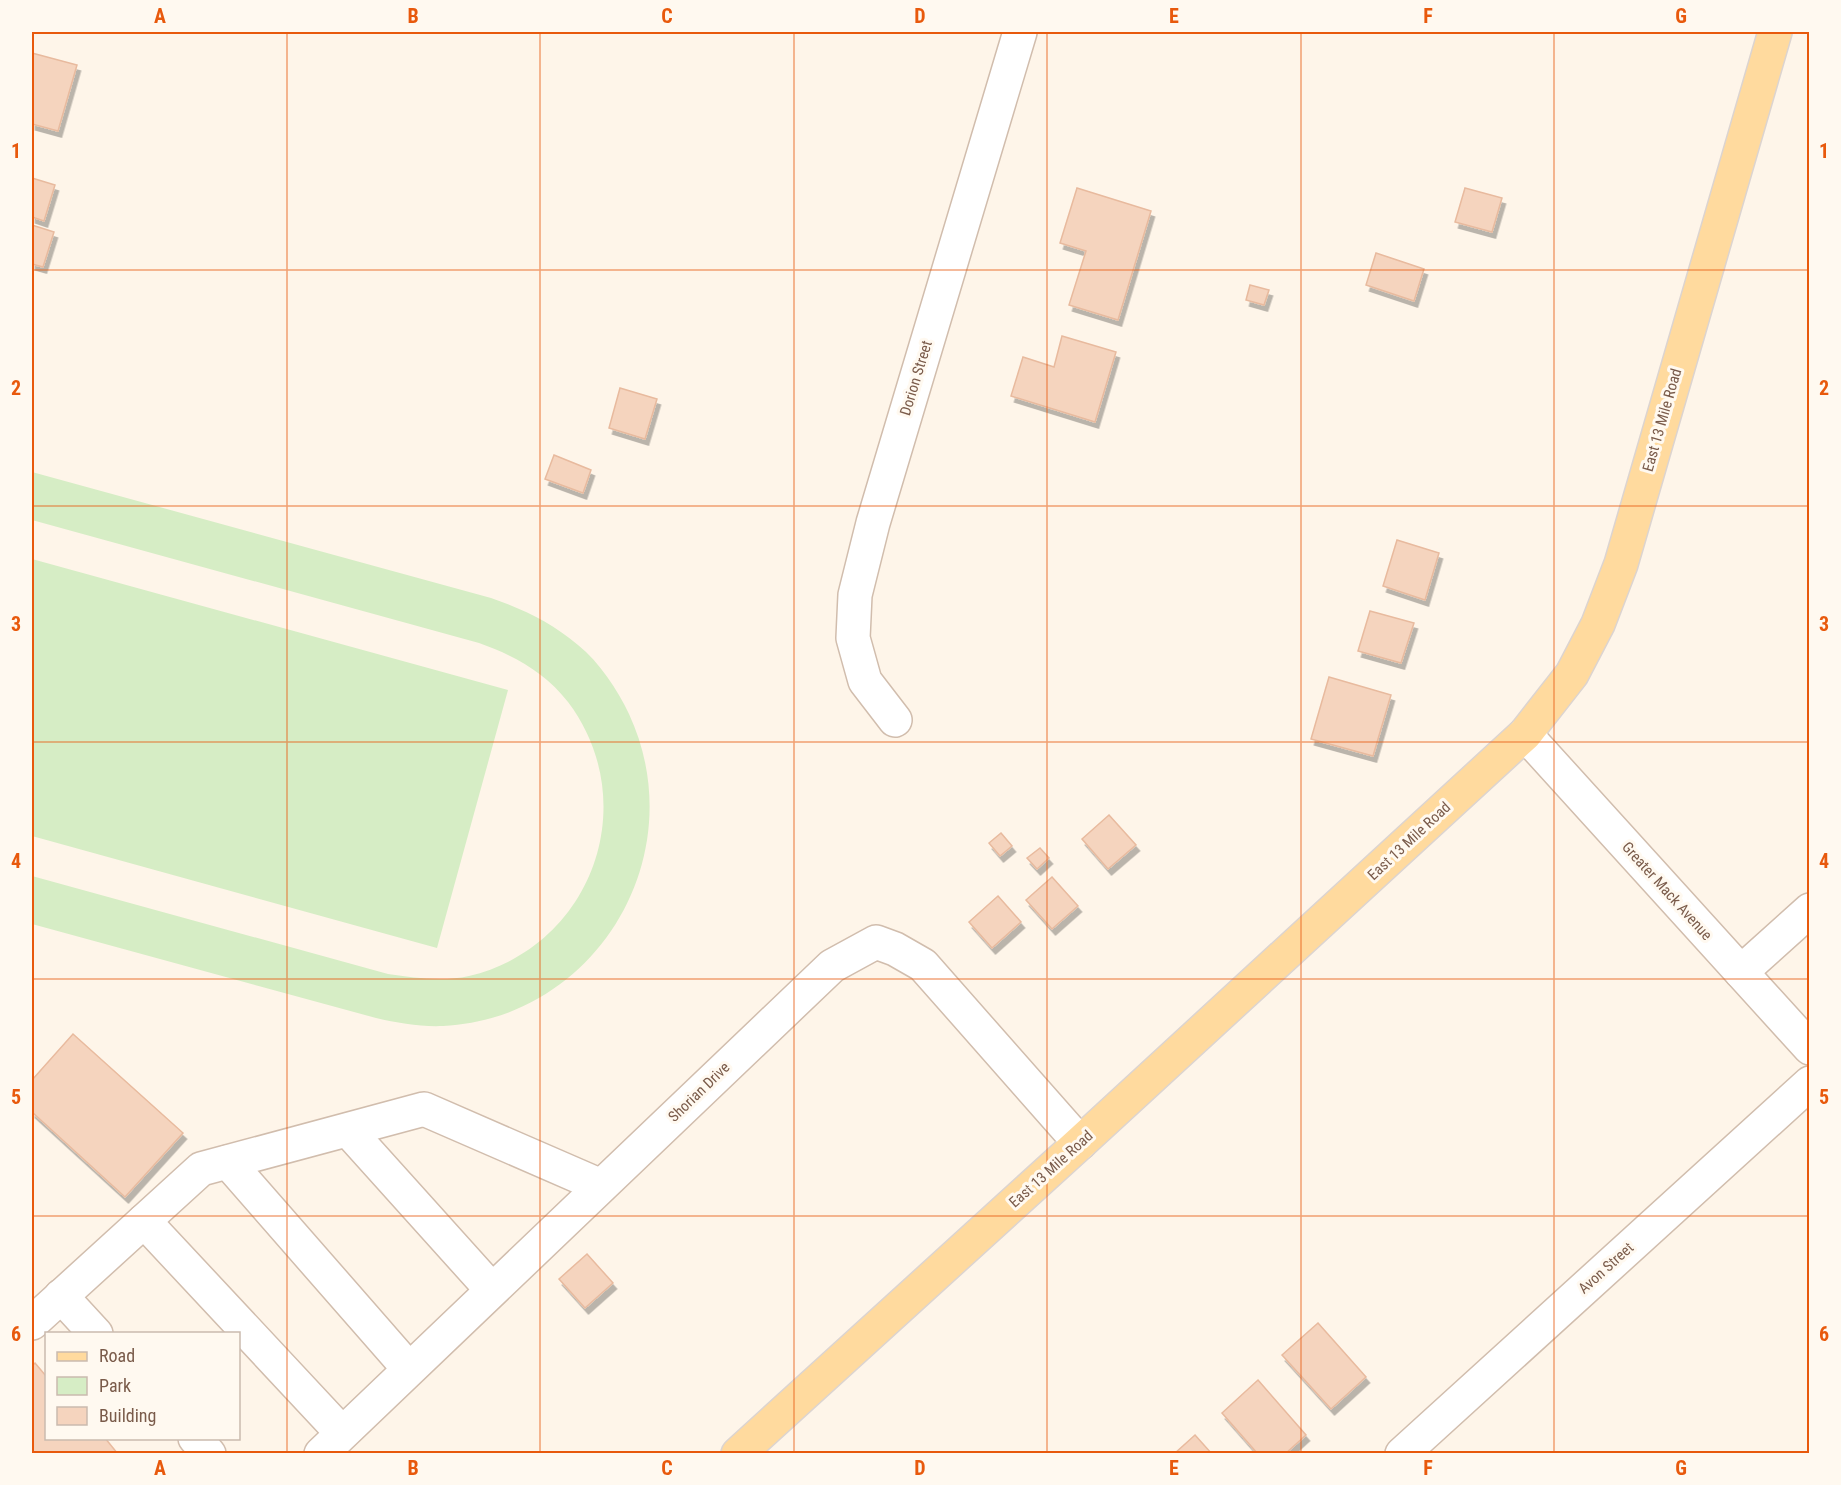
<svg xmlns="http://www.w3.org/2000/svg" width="1841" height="1485" font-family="'Roboto Condensed',sans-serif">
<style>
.green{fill:#d6edc5}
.building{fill:#f5d4be;stroke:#e8ba9e;stroke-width:1.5;filter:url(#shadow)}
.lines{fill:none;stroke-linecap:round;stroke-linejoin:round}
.minor-casing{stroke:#d1bdad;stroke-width:36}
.major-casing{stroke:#dcd4d0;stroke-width:36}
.minor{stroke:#fff;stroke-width:33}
.major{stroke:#ffda9e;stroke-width:33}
.grid{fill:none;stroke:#e8590c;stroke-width:1.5;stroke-opacity:0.55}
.labels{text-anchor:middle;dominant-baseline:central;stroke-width:6;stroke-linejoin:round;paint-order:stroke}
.street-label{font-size:15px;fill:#7a5b4a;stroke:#fff9f0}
.neatline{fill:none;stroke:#e8590c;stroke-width:2}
.grid-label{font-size:20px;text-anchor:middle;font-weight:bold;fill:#e8590c}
</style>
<defs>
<filter id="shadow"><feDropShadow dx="3.5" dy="6" stdDeviation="0" flood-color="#0004"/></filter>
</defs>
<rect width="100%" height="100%" fill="#fef5e9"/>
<g class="green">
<path d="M32,472l459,126c32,11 61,25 87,47 22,18 39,44 51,69 65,140 -31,304 -186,312 -22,1 -45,-3 -67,-8l-344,-94v-48l356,98c27,4 55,8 81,2 123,-29 175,-173 99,-274 -23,-30 -55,-47 -89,-59l-447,-123z"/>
<polygon points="32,559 508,690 437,948 32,836"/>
</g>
<g class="building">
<polygon points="32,53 77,65 58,131 32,124"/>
<polygon points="32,178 55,185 44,221 32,217"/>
<polygon points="1077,188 1151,211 1118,320 1069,305 1086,251 1060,243"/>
<polygon points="1465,188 1502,198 1492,232 1455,222"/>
<polygon points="32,225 54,232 43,267 32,264"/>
<polygon points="1376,253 1424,269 1414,301 1366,285"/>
<polygon points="1250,285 1269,290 1264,305 1246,300"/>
<polygon points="1062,336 1116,352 1095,422 1011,396 1023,357 1054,367"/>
<polygon points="620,388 657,399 645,439 609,428"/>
<polygon points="554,455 591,470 583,493 545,479"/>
<polygon points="1397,540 1439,553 1425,600 1383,586"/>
<polygon points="1370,611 1414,623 1401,663 1358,651"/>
<polygon points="1329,677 1391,695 1373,756 1311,739"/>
<polygon points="1109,815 1136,845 1108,869 1082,839"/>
<polygon points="1001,833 1012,846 1000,856 989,843"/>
<polygon points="1040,848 1049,858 1037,869 1027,858"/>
<polygon points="1052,877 1078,906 1052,929 1026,900"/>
<polygon points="998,896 1021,922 992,948 969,922"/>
<polygon points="73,1034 183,1133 125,1197 32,1112 32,1080"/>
<polygon points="587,1254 613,1283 585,1308 559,1279"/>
<polygon points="1318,1323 1366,1377 1331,1409 1282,1355"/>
<polygon points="35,1363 46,1376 46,1438 105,1438 118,1454 32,1454 32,1366"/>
<polygon points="1258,1380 1306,1435 1285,1454 1258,1454 1222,1413"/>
<polygon points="1195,1435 1212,1454 1174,1454"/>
</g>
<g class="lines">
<defs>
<g id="minor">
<polyline points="895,720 865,681 853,638 855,595 873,523 1020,32"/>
<polyline points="1525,734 1810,1048"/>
<polyline points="1741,972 1810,910"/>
<polyline points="348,1130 492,1290"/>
<polyline points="228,1162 409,1369"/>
<polyline points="144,1221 342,1433"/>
<polyline points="61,1296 96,1334"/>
<polyline points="32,1323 201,1169 424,1109 601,1186"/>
<polyline points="195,1438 209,1454"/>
<polyline points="321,1454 832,966 876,942 895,949 923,965 1080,1143"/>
<polyline points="1402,1454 1810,1083"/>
</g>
<polyline id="major" points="738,1454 1080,1143 1525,734 1572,674 1598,624 1621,564 1775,32"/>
</defs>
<use href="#minor" class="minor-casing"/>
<use href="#major" class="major-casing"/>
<use href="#minor" class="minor"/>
<use href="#major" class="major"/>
</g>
<path class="grid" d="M287,32v1422M540,32v1422M794,32v1422M1047,32v1422M1301,32v1422M1554,32v1422M32,270h1778M32,506h1778M32,742h1778M32,979h1778M32,1216h1778"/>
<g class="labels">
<g class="street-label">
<text transform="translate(916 378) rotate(-73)">Dorion Street</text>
<text transform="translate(1662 420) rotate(-74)">East 13 Mile Road</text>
<text transform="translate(1409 841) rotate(-43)">East 13 Mile Road</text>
<text transform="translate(1667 891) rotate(48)">Greater Mack Avenue</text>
<text transform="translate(699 1092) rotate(-44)">Shorian Drive</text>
<text transform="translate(1051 1169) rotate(-42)">East 13 Mile Road</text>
<text transform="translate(1606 1268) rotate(-42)">Avon Street</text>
</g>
</g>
<rect width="1841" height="1485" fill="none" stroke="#fff9f0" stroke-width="66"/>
<rect x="45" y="1332" width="195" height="108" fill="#fff9f0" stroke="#cabaae" stroke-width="1.5"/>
<rect x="57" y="1352" width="30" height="9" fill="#ffda9e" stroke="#cabaae" stroke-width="1.5"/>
<text x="99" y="1362" font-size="18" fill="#7a5b4a">Road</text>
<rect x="57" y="1377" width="30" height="18" fill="#d6edc5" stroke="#cabaae" stroke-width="1.5"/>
<text x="99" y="1392" font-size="18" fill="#7a5b4a">Park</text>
<rect x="57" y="1407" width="30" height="18" fill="#f5d4be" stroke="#cabaae" stroke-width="1.5"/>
<text x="99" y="1422" font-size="18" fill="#7a5b4a">Building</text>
<rect x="33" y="33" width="1775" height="1419" class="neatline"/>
<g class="grid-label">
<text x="160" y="23">A</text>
<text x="413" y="23">B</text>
<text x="667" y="23">C</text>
<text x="920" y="23">D</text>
<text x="1174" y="23">E</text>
<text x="1428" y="23">F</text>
<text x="1681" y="23">G</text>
<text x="16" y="158">1</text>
<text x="1824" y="158">1</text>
<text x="16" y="395">2</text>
<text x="1824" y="395">2</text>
<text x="16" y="631">3</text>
<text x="1824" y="631">3</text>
<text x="16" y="868">4</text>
<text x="1824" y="868">4</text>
<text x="16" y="1104">5</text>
<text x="1824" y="1104">5</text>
<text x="16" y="1341">6</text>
<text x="1824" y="1341">6</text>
<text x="160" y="1475">A</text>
<text x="413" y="1475">B</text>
<text x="667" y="1475">C</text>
<text x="920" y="1475">D</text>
<text x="1174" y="1475">E</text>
<text x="1428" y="1475">F</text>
<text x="1681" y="1475">G</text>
</g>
</svg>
